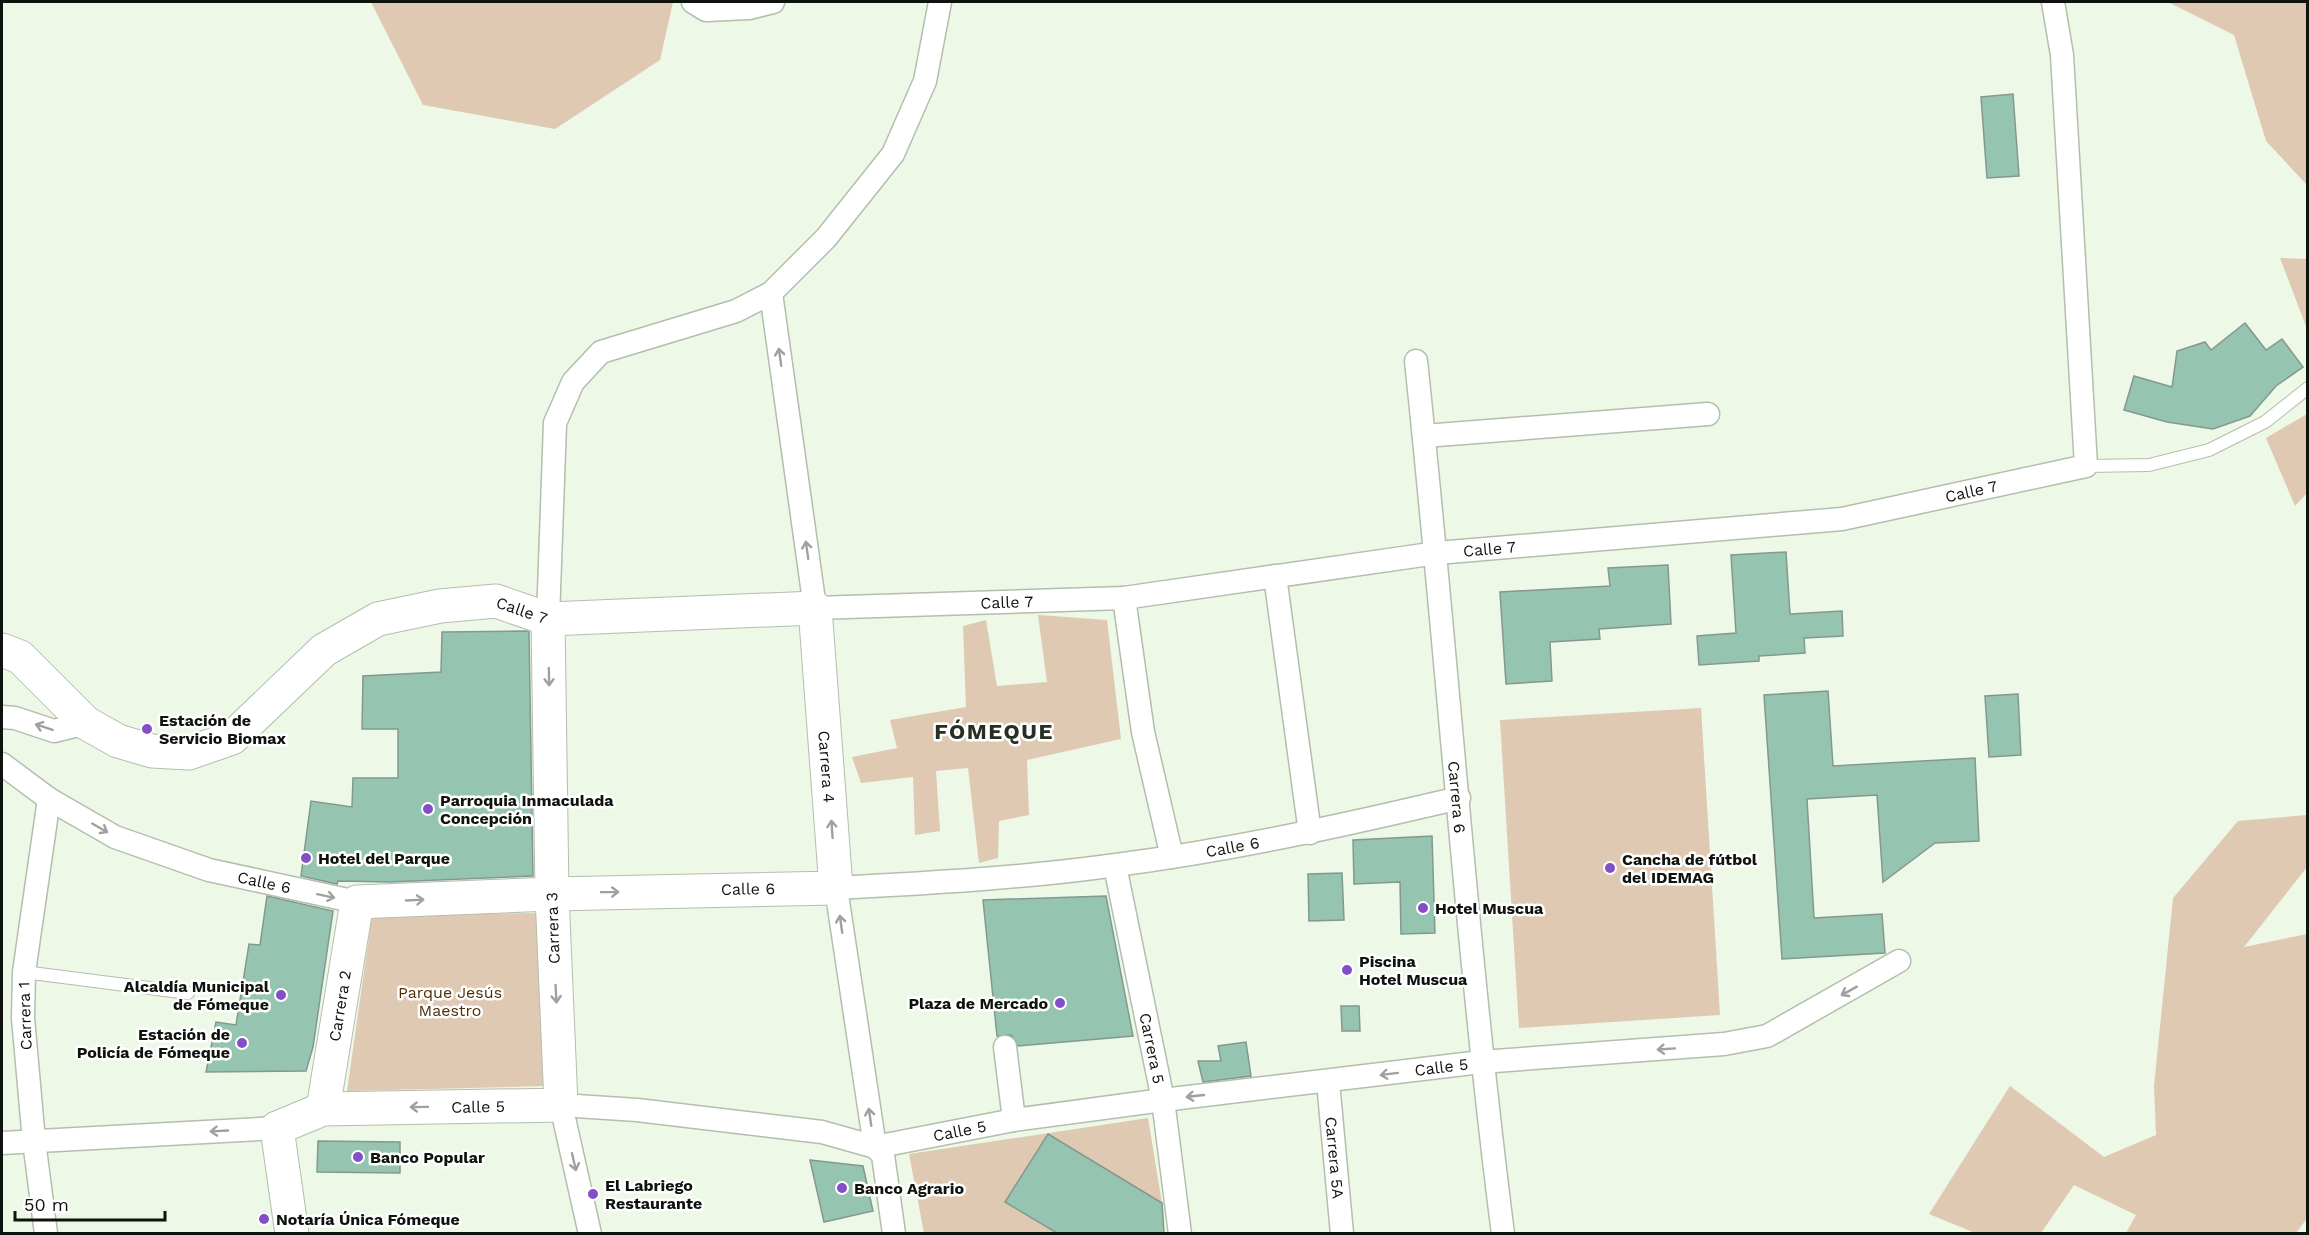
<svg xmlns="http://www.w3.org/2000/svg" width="2309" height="1235" font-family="'Work Sans',sans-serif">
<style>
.green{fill:#dfc9b2}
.building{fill:#95c4b1;stroke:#84988f;stroke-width:1.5}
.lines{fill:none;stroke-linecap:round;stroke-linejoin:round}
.lane-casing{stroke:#b3beae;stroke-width:14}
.street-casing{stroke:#b3beae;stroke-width:25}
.secondary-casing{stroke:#b3beae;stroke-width:35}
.lane{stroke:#fff;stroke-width:12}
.street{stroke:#fff;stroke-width:22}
.secondary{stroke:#fff;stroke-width:33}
.oneway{stroke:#9fa19e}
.poi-dot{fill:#844fc6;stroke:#fff;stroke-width:2}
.labels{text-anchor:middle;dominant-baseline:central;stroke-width:5;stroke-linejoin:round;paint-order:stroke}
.street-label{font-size:16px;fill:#0f130d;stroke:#fff}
.poi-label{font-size:16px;font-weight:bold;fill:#0f130d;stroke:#fff;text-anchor:start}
.park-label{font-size:16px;fill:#4f3007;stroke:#fff}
.district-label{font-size:22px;font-weight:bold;letter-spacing:1.5px;fill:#272f22;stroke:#fff}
</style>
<rect width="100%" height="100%" fill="#edf8e7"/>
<g class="green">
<polygon points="371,2 673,2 660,60 555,129 423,105"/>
<polygon points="2168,2 2307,2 2307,185 2266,141 2234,35"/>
<polygon points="2280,258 2307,259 2307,329"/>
<polygon points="2307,414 2307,493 2295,506 2266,438"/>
<polygon points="1038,615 1107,620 1121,739 1027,760 1029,815 999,821 998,858 979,863 968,768 936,771 940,831 915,835 913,777 861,783 852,757 897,748 890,720 966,707 963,626 986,620 997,686 1047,682"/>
<polygon points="1701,708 1720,1015 1519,1028 1500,720"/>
<polygon points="2307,815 2307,867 2244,947 2307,934 2308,1217 2296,1233 2126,1233 2136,1215 2074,1185 2041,1233 1975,1233 1929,1214 2010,1086 2104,1157 2156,1135 2154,1086 2173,898 2238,821"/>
<polygon points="536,913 546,1086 347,1091 372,916"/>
<polygon points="1148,1118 1162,1203 1048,1134 1006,1202 1057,1233 924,1233 909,1154"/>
</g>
<g class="building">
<polygon points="2013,94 2019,176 1987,178 1981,97"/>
<polygon points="2245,323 2266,350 2282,339 2303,367 2276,386 2250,416 2213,429 2167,422 2124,410 2134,376 2172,387 2177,351 2205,342 2211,350"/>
<polygon points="1786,552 1790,614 1842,611 1843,636 1804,638 1805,653 1759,656 1759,661 1699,665 1697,636 1736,633 1731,555"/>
<polygon points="1668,565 1671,624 1599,629 1600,639 1550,642 1552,681 1506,684 1500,592 1610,586 1608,568"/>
<polygon points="526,631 529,632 533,876 390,882 338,881 337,884 301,876 311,801 352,807 353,778 398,778 398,729 362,729 363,676 441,672 442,632"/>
<polygon points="1828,691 1833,766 1975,758 1979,841 1935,843 1883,882 1877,795 1807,799 1814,918 1882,914 1885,953 1782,959 1764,695"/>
<polygon points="2018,694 2021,755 1989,757 1985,696"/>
<polygon points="1432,836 1435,933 1401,934 1400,882 1354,884 1353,840"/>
<polygon points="1342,873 1344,920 1309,921 1308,874"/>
<polygon points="267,896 333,911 313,1047 306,1071 206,1072 216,1022 236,1025 249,944 260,945"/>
<polygon points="1106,896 1133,1036 1018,1046 1011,1035 997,1036 983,900"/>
<polygon points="1341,1006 1359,1006 1360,1031 1342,1031"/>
<polygon points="1246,1042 1251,1076 1203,1082 1198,1061 1221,1061 1218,1046"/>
<polygon points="1048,1134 1162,1203 1164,1233 1057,1233 1005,1202"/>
<polygon points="318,1141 400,1142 400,1173 317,1172"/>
<polygon points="810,1160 863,1166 873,1211 824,1222"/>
</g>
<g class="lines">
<defs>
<g id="lane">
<polyline points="2086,466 2149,465 2209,450 2265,422 2308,388"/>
<polyline points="24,972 188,993"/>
</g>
<g id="street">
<polyline points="693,2 706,10 749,8 773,2"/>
<path id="s1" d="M771,293l44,315 309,-10 313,-45 405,-34 244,-53 -24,-411 -9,-53"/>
<path id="s2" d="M1416,361c31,291 50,583 87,873"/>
<polyline points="1424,436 1708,414"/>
<polyline points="1275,576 1310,833"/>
<polyline points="1124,598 1143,732 1172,857"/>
<polyline points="548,619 555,423 573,382 601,352 736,311 771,293 826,238 893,154 925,81 940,2"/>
<polyline points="2,717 15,718 54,731 86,723"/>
<path id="s3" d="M2,764l47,35 66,38 94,33 148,32"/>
<path id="s4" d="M1115,866l48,234 17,134"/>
<polyline points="1005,1047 1014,1120"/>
<path id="s5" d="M1328,1082l14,152"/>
<polyline points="2,1143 277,1128"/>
<polyline points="46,1234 34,1141 23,1018 24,972 49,799"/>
<path id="s6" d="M590,1234l-29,-129 76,5 185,22 53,15 139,-27 149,-20 318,-38 243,-18 43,-8 132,-75"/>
<path id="s7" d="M894,1234l-11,-79 -8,-8 -39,-259c94,-5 187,-10 280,-23 116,-15 229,-40 343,-67"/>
</g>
<g id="secondary">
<path id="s8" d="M2,650l18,7 66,66 32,18 34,10 37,2 43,-15 92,-88 54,-31 62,-13 56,-5 52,18 267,-11 21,280 -284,6 -195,8 -34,207"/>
<path id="s9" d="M292,1234l-15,-106 46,-19 238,-4 -9,-211 -4,-275"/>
</g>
</defs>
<use href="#lane" class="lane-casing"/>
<use href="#street" class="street-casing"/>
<use href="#secondary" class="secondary-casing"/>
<use href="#lane" class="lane"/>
<use href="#street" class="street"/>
<use href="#secondary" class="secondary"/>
</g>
<defs><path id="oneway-shaft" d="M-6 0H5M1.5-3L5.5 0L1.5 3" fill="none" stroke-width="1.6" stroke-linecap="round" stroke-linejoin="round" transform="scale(1.5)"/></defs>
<g class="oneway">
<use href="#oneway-shaft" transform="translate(780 357) rotate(-98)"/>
<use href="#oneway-shaft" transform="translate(807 550) rotate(-98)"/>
<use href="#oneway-shaft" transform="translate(549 677) rotate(89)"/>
<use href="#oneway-shaft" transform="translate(44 727) rotate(-162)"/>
<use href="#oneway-shaft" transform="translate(100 828) rotate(30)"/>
<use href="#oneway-shaft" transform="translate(832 829) rotate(-94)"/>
<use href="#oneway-shaft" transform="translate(610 892) rotate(-1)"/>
<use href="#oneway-shaft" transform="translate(326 896) rotate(12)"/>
<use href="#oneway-shaft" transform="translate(415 900) rotate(-3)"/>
<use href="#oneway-shaft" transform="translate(841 924) rotate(-98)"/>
<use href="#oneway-shaft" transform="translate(1849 991) rotate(151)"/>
<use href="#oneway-shaft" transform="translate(556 994) rotate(87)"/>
<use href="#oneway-shaft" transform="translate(1666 1049) rotate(176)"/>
<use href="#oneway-shaft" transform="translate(1389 1074) rotate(173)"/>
<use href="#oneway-shaft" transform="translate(1195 1096) rotate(174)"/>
<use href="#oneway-shaft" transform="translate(419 1107) rotate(179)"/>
<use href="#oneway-shaft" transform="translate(870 1117) rotate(-98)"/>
<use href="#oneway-shaft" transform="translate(219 1131) rotate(177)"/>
<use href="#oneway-shaft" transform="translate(574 1162) rotate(77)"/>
</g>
<g class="poi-dot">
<circle cx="147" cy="729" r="6"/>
<circle cx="428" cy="809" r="6"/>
<circle cx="306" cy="858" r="6"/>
<circle cx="1610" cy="868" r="6"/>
<circle cx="1423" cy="908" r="6"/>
<circle cx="1347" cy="970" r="6"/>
<circle cx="281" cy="995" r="6"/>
<circle cx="1060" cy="1003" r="6"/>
<circle cx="242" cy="1043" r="6"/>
<circle cx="358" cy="1157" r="6"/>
<circle cx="842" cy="1188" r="6"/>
<circle cx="593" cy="1194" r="6"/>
<circle cx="264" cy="1219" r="6"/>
</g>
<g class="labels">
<g class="street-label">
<text stroke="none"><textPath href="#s1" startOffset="1482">Calle 7</textPath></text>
<text stroke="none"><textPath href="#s1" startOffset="996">Calle 7</textPath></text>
<text stroke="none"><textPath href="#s1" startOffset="510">Calle 7</textPath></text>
<text stroke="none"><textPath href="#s8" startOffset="604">Calle 7</textPath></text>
<text stroke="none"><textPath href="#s8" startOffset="1058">Carrera 4</textPath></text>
<text stroke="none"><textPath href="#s2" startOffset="438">Carrera 6</textPath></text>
<text stroke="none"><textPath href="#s7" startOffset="752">Calle 6</textPath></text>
<text stroke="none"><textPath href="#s3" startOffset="291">Calle 6</textPath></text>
<text transform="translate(748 889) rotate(-1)">Calle 6</text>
<text transform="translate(553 928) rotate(-92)">Carrera 3</text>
<text transform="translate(340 1006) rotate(-81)">Carrera 2</text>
<text transform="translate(25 1016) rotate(-92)">Carrera 1</text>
<text stroke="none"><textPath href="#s4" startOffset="186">Carrera 5</textPath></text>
<text stroke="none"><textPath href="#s6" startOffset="1022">Calle 5</textPath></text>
<text stroke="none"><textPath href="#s9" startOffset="312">Calle 5</textPath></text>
<text stroke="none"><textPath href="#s6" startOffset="536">Calle 5</textPath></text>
<text stroke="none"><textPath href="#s5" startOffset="76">Carrera 5A</textPath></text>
</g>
<g class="poi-label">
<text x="159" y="720">Estación de<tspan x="159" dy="18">Servicio Biomax</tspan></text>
<text x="440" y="800">Parroquia Inmaculada<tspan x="440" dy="18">Concepción</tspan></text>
<text x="318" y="858">Hotel del Parque</text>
<text x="1622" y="859">Cancha de fútbol<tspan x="1622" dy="18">del IDEMAG</tspan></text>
<text x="1435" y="908">Hotel Muscua</text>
<text x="1359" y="961">Piscina<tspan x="1359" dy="18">Hotel Muscua</tspan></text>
<text x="269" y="986" text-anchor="end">Alcaldía Municipal<tspan x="269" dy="18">de Fómeque</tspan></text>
<text x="1048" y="1003" text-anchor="end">Plaza de Mercado</text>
<text x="230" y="1034" text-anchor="end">Estación de<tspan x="230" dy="18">Policía de Fómeque</tspan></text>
<text x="370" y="1157">Banco Popular</text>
<text x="605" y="1185">El Labriego<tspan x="605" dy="18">Restaurante</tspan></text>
<text x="854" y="1188">Banco Agrario</text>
<text x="276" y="1219">Notaría Única Fómeque</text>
</g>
<g class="park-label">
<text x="450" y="992">Parque Jesús<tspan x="450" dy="18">Maestro</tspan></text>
</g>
<g class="district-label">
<text x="994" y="731">FÓMEQUE</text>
</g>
</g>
<rect width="2309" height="1235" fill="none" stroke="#0f130d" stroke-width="6"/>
<path d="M15 1211v9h150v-9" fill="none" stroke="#0f130d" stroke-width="3"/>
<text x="24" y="1211" font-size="18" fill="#0f130d" stroke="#ffffff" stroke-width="4.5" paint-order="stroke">50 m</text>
</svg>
